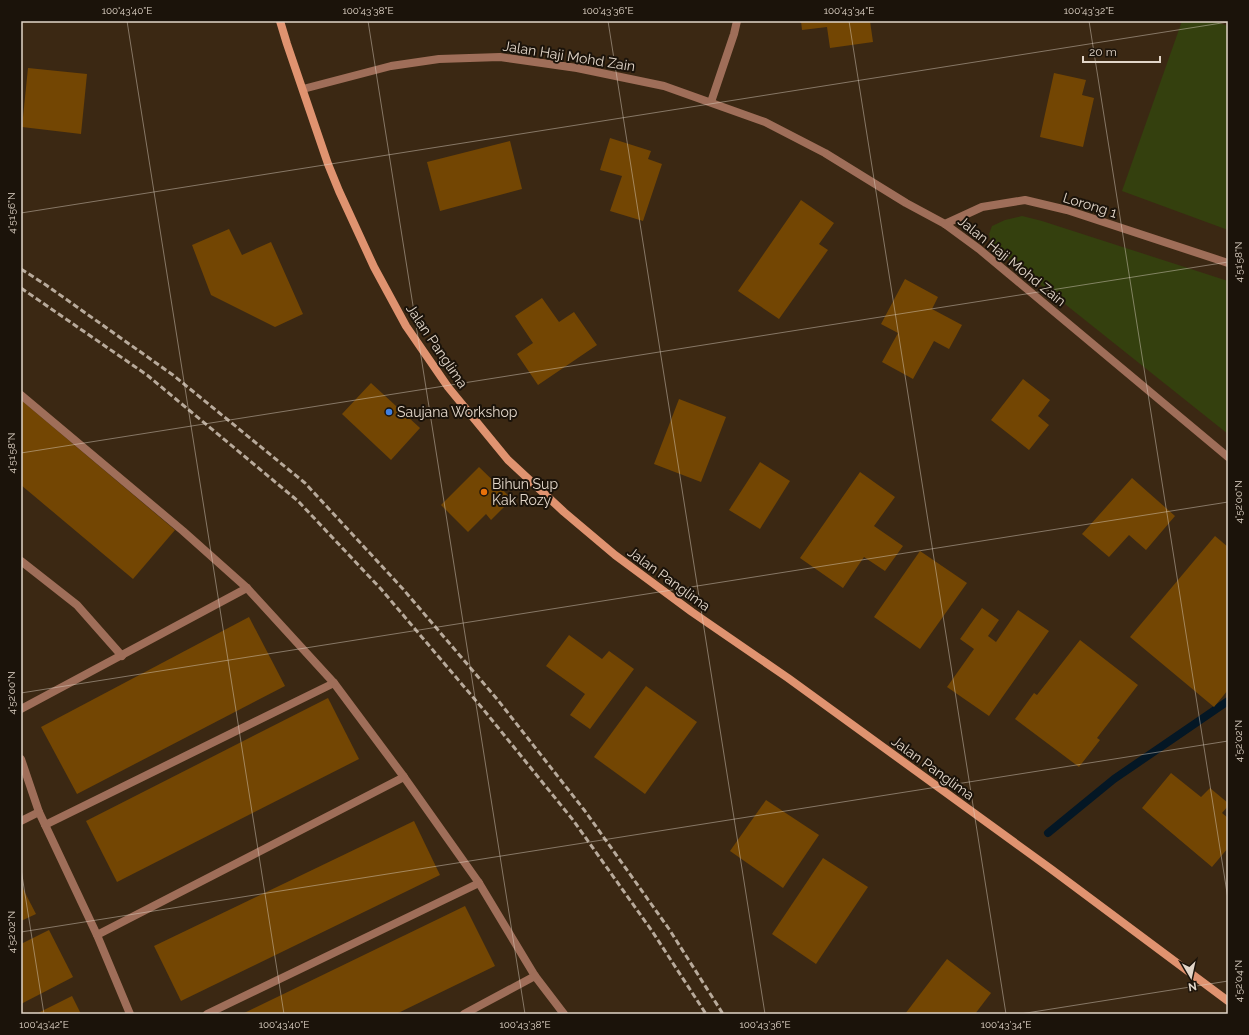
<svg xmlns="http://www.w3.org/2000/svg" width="1249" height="1035" font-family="Raleway,sans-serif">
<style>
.green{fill:#34400e}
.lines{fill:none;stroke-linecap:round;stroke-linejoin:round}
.stream{stroke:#041725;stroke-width:8}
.building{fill:#734603}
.service{stroke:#9f6e59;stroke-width:8}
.minor{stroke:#9f6e59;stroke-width:8}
.secondary{stroke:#e09370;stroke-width:8}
.rail{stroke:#b8aa9b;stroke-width:3;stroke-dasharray:6 3;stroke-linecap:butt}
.ticks{fill:none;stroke:#e2d6c9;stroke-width:1;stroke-opacity:0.45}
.shop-dot{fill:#3f7fe0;stroke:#1b130a;stroke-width:1.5}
.food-dot{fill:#e8710a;stroke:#1b130a;stroke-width:1.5}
.labels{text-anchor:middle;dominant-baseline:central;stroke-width:4;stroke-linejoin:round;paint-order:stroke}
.street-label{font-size:14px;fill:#e2d6c9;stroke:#1b130a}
.poi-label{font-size:14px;fill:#e2d6c9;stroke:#1b130a;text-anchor:start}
.neatline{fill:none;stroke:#e2d6c9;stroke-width:1.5}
.ticks-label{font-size:10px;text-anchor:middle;fill:#e2d6c9}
</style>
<rect width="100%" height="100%" fill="#3b2813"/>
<g class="green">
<polygon points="1182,21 1213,21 1228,26 1228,230 1122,191"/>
<polygon points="1022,216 1042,221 1228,281 1228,434 992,246 989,234 992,226 1005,220"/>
</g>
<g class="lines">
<polyline class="stream" points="1048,833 1114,779 1228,701"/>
</g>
<g class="building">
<polygon points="801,21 870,21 873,42 830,48 827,27 802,30"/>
<polygon points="28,68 87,74 81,134 22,127"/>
<polygon points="1054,73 1086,80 1082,95 1094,98 1083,147 1040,137"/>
<polygon points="610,138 651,151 648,159 662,164 643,221 610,211 622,176 600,170"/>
<polygon points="510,141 522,189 440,211 427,162"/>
<polygon points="801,200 834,223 819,244 828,250 779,319 738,291"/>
<polygon points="229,229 242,255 271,242 303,314 275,327 211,295 192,245"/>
<polygon points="905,279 938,297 932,309 962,325 949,349 934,341 913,379 882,362 898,333 881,324"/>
<polygon points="542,298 559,322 574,312 597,345 538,385 517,354 533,343 515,316"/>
<polygon points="1023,379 1050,400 1038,416 1049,425 1029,450 991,420"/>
<polygon points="371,383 420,428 391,460 342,414"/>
<polygon points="679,399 726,417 701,482 654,464"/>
<polygon points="21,400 175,530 133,579 21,485"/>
<polygon points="760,462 790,481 760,529 729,510"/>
<polygon points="479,467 512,499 491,520 486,514 468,532 441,505"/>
<polygon points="860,472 895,497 874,526 903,546 885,571 864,557 843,588 800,558"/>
<polygon points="1132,478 1175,516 1146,550 1129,535 1109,557 1082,534"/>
<polygon points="1215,536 1228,547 1228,690 1214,707 1130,637"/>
<polygon points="920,551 967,583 920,649 874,617"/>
<polygon points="982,608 999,620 988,636 996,642 1018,610 1049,631 989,716 947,687 974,649 960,639"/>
<polygon points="249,617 285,686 77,794 41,727"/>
<polygon points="569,635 602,659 609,651 634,669 590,729 570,715 585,694 546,666"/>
<polygon points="1080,640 1138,685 1097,738 1100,740 1079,767 1015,719 1034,693 1037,695"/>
<polygon points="646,686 697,722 645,794 594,757"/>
<polygon points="328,698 359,759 117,882 86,821"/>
<polygon points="1171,773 1201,797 1210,788 1228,803 1228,806 1222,813 1228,818 1228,848 1212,867 1142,808"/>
<polygon points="766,800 819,835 783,888 730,851"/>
<polygon points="414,821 440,875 181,1001 154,946"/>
<polygon points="823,858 868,887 816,964 772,934"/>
<polygon points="21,885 36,914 21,921"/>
<polygon points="465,906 495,966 396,1014 242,1014"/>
<polygon points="49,930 73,977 21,1004 21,944"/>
<polygon points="947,959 991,993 975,1014 905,1014"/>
<polygon points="72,996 81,1014 36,1014"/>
</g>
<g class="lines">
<g class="service">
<polyline points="21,395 183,531 247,588 334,683 404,777 479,883 535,976 564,1014"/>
<polyline points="45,825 334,683"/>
<polyline points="207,1014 479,883"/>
</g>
<g class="minor">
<polyline points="303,89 391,66 439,59 500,57 577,68 664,86 765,122 825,153 906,203 945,224 979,249 1228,457"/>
<polyline points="711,102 734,34 737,21"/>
<polyline points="945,224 982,207 1025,200 1067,210 1228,263"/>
<polyline points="21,561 77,605 122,656"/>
<polyline points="21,709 247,588"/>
<polyline points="21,759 39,812 97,935 130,1014"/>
<polyline points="21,821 39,812"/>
<polyline points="97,935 404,777"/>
<polyline points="464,1014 535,976"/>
</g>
<polyline class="secondary" points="280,21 287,44 328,164 339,191 374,267 406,326 448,387 508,460 564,512 615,555 692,612 788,678 1051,869 1228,1001"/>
<g class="rail">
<polyline points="21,269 46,285 173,375 305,483 403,589 497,699 585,811 669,929 723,1014"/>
<polyline points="21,288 147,375 298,501 381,589 483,709 573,820 652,931 706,1014"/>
</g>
</g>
<path class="ticks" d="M127,21l157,993M368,21l157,993M608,21l157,993M849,21l157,993M1089,21l139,878M21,213l1207,-191M21,453l1207,-191M21,693l1207,-191M21,869l23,145M21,932l1207,-191M1020,1014l208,-33"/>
<circle class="shop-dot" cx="389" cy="412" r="4"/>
<circle class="food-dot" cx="484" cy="492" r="4"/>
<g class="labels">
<g class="street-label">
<text transform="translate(569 56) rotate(9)">Jalan Haji Mohd Zain</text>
<text transform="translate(1090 205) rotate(17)">Lorong 1</text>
<text transform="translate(1012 261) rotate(39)">Jalan Haji Mohd Zain</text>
<text transform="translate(437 346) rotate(56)">Jalan Panglima</text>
<text transform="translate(669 579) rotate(36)">Jalan Panglima</text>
<text transform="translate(933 768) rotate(36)">Jalan Panglima</text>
</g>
<g class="poi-label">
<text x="397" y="412">Saujana Workshop</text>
<text x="492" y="484">Bihun Sup<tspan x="492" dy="16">Kak Rozy</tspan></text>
</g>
</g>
<rect width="1249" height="1035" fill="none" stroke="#1b130a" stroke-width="44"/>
<g transform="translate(1191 977) rotate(171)" stroke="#1b130a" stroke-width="3" paint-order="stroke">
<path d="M0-3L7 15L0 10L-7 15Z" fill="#e2d6c9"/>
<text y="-6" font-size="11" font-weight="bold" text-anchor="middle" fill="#e2d6c9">N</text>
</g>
<path d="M1083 56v6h77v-6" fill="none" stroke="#e2d6c9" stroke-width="2"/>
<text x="1089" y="56" font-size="12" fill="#e2d6c9" stroke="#1b130a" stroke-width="3" paint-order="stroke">20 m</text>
<rect x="22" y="22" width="1205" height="991" class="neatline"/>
<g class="ticks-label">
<text x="127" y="14">100°43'40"E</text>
<text x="368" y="14">100°43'38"E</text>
<text x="608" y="14">100°43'36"E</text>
<text x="849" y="14">100°43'34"E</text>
<text x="1089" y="14">100°43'32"E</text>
<text transform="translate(11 213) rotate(-90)" y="4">4°51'56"N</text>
<text transform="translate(1238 262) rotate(-90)" y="4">4°51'58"N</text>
<text transform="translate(11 453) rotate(-90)" y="4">4°51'58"N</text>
<text transform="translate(1238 502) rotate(-90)" y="4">4°52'00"N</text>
<text transform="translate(11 693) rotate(-90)" y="4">4°52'00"N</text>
<text transform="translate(1238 741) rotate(-90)" y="4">4°52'02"N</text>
<text transform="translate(11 932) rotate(-90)" y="4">4°52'02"N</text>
<text transform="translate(1238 981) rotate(-90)" y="4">4°52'04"N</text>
<text x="44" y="1028">100°43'42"E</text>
<text x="284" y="1028">100°43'40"E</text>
<text x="525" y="1028">100°43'38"E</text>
<text x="765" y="1028">100°43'36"E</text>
<text x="1006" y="1028">100°43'34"E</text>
</g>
</svg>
